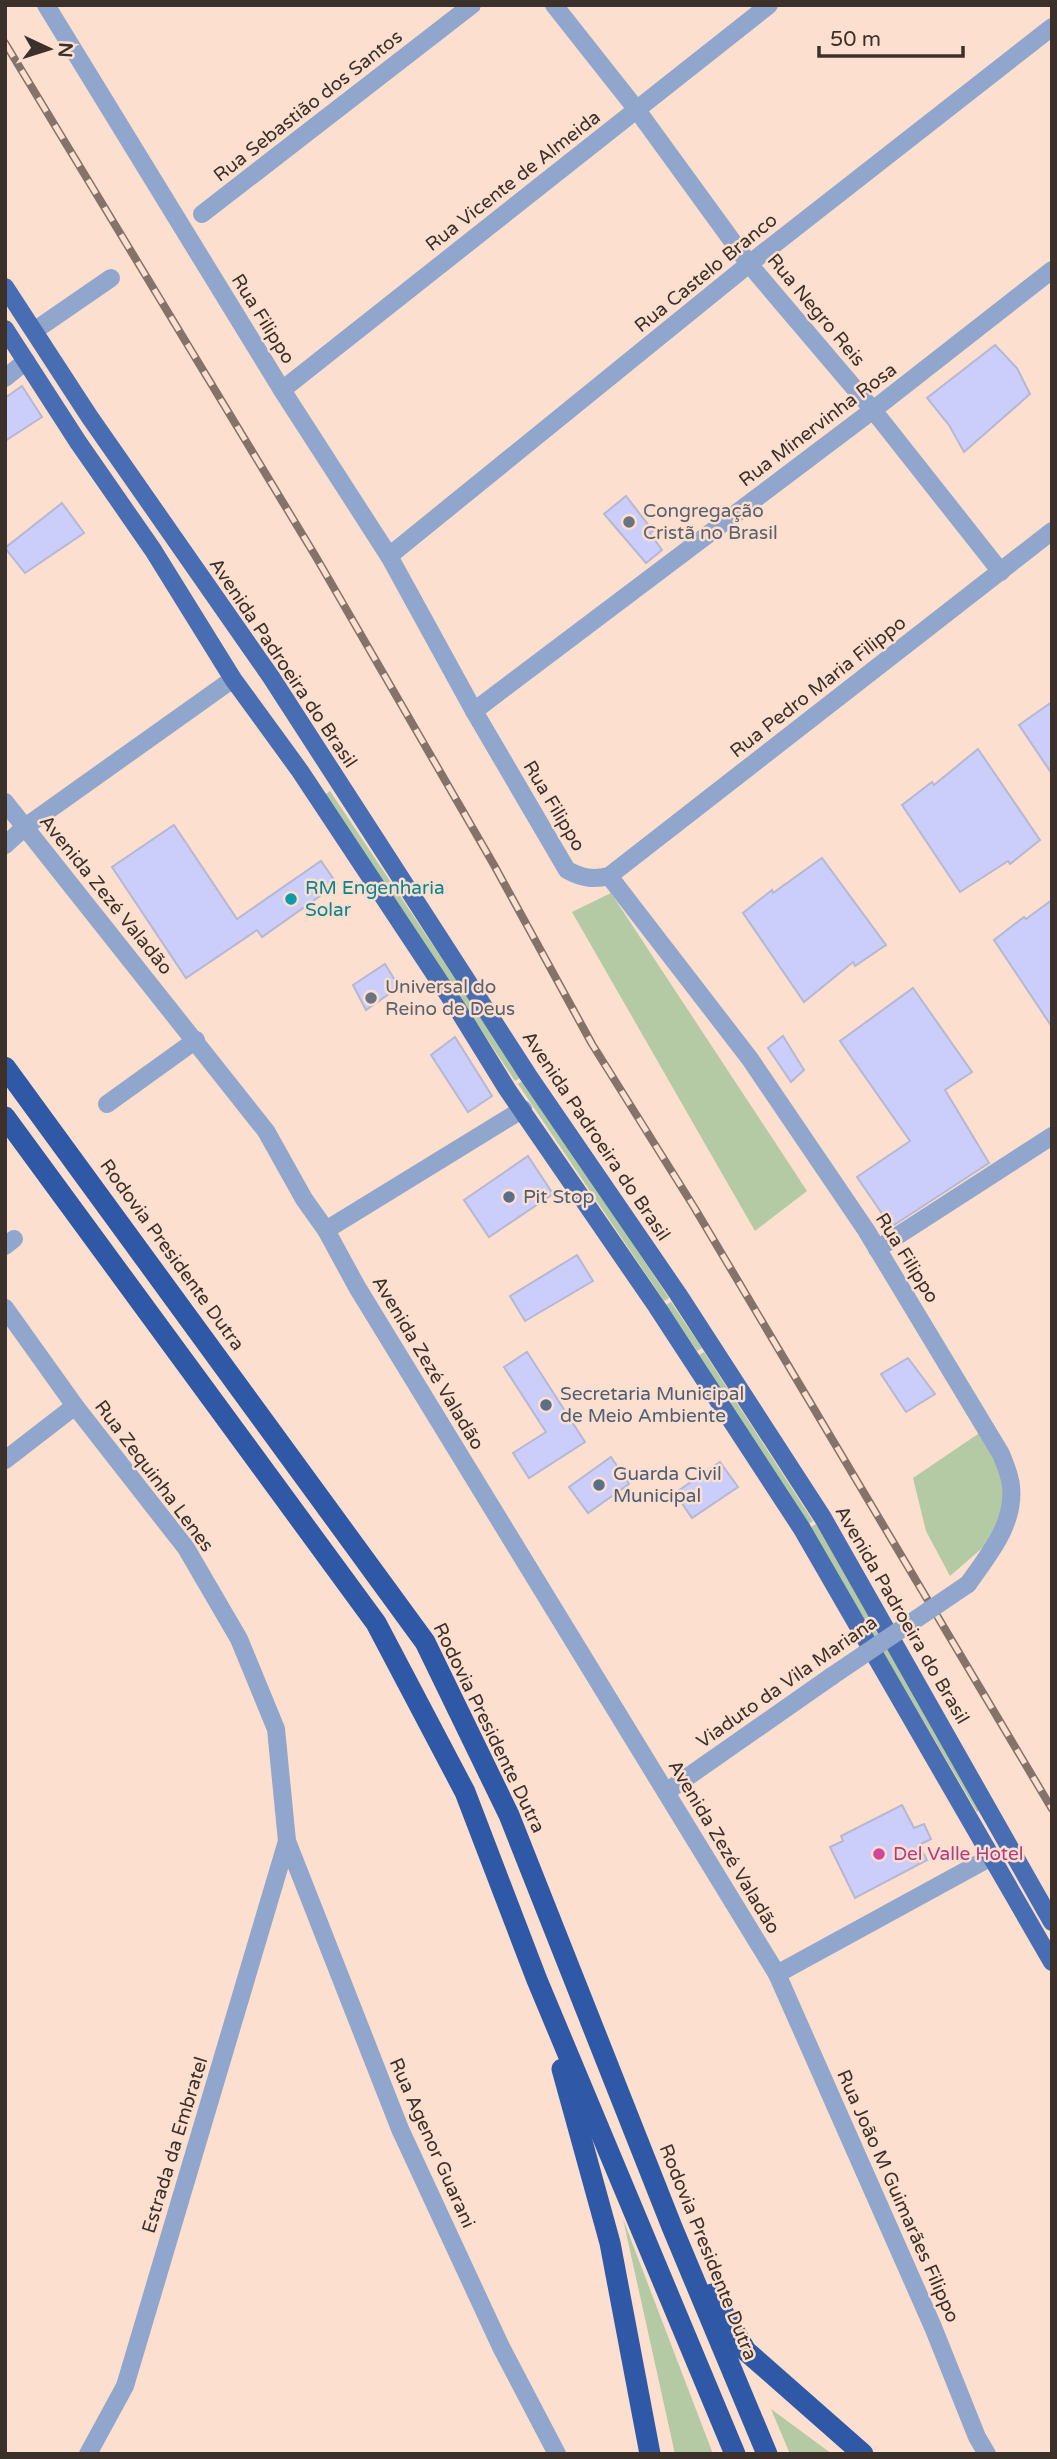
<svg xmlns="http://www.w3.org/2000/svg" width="1057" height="2459" font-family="'Varela Round',sans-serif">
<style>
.green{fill:#b3caa4}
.building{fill:#cbcefa;stroke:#b5b7d3;stroke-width:2}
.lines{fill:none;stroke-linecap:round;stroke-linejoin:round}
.minor{stroke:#90a6cc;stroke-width:18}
.major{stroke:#496db2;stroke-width:18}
.highway{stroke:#2f58a7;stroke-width:21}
.rail-casing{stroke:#857369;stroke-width:8}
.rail{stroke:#fcdfce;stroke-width:5;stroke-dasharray:16;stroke-linecap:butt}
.minor-bridge{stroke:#90a6cc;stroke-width:18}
.worship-dot{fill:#6b7280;stroke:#fcdfce;stroke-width:2.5}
.culture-dot{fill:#0f9aa8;stroke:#fcdfce;stroke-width:2.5}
.service-dot{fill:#5c6f8a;stroke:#fcdfce;stroke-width:2.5}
.hotel-dot{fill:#d1479c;stroke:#fcdfce;stroke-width:2.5}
.labels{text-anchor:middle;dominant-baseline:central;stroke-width:5;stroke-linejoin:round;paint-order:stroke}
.street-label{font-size:19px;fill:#3c312a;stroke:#fcdfce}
.worship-label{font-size:19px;fill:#5b616d;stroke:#fcdfce;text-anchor:start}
.culture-label{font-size:19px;fill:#0d838f;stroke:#fcdfce;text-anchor:start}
.service-label{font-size:19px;fill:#4e5e75;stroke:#fcdfce;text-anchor:start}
.hotel-label{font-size:19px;fill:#b23c85;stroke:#fcdfce;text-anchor:start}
</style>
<rect width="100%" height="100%" fill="#fcdfce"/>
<g class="green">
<polygon points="330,791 521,1077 515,1081 325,795"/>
<polygon points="611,893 807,1191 755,1231 572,912"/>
<polygon points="523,1080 669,1298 664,1301 518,1084"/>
<polygon points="671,1302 702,1348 697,1351 666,1305"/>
<polygon points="704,1352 813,1521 809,1524 699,1355"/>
<polygon points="981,1432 988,1439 1006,1488 996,1536 950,1576 926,1531 913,1478"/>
<polygon points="816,1524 869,1617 864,1620 811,1527"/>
<polygon points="871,1622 981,1809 977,1812 867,1625"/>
<polygon points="623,2219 713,2454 675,2454"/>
<polygon points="771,2409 832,2454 790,2454"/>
</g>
<g class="building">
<polygon points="995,345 1017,368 1030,394 964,452 949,425 927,398"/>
<polygon points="22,386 42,417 5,441 5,398"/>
<polygon points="626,496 653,531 650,533 662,550 646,563 604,514"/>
<polygon points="62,503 84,533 25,573 5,548"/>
<polygon points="1052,702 1052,774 1019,725"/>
<polygon points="978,749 1040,840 1010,864 1008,861 960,892 902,805 932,782 934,785"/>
<polygon points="174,825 237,919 321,861 337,884 262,937 257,930 186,978 112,867"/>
<polygon points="822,858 886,945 855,966 853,962 804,1002 743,913 772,890 773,893"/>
<polygon points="1052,900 1052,1027 994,940 1024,917 1026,919"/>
<polygon points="385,964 399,987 366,1010 353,985"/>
<polygon points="913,988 972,1072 945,1090 989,1163 891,1227 857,1177 910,1141 840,1041"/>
<polygon points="783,1036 804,1070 791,1082 768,1048"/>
<polygon points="455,1037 492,1096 468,1112 431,1055"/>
<polygon points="528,1156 553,1194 489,1237 464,1200"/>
<polygon points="577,1255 593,1281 525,1321 510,1296"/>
<polygon points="527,1352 585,1442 529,1478 513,1453 546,1432 504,1367"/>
<polygon points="908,1358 935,1394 906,1412 881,1374"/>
<polygon points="611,1457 629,1484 588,1513 569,1487"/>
<polygon points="720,1462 738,1487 692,1518 675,1493"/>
<polygon points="902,1805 914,1828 924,1824 931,1839 919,1845 927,1860 855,1898 830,1847 843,1841 841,1836"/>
</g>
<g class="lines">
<g class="minor">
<path d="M46,5l236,385 107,166 85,155 93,159c15,8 26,10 42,6l443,-345"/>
<polyline points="554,5 637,110 749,264 873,410 1001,572"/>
<polyline points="202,214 472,5"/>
<polyline points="34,331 111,278"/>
<polyline points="5,378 26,361"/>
<polyline points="282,390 769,5"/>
<polyline points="389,556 749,264 1052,27"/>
<polyline points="474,711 873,410 1052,270"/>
<polyline points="5,802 266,1131 304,1199 326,1230 357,1287 777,1974 933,2327 977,2437 987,2454"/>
<polyline points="5,845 25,827 233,679"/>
<path d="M609,876l141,183 116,171 135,224c4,10 9,21 10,32 4,38 -22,68 -43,98"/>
<polyline points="107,1104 196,1040"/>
<polyline points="326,1230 523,1109"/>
<polyline points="5,1246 14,1239"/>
<polyline points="877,1249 1052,1136"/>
<polyline points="5,1308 75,1406 186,1548 239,1639 276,1729 287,1841 400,2129 501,2347 557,2454"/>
<polyline points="5,1460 75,1406"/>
<polyline points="666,1792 832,1676"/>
<polyline points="777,1974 991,1857"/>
<polyline points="88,2454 125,2386 287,1841"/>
</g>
<g class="major">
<polyline points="5,287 89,416 271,677 528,1075 678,1294 823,1518 1052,1922"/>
<polyline points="5,329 78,442 153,550 233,679 300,771 457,1008 507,1089 657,1307 802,1529 1052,1962"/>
</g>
<g class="highway">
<polyline points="5,1067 425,1642 509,1815 672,2227 767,2454"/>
<polyline points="5,1117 376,1623 465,1792 537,1980 735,2454"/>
<polyline points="562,2069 610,2243 650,2454"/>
<polyline points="712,2294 746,2351 863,2454"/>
</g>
<defs>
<polyline id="rail" points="5,43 316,557 494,865 592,1044 694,1207 1052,1809"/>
</defs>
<use href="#rail" class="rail-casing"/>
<use href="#rail" class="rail"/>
<polyline class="minor-bridge" points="832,1676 968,1584"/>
</g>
<g class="worship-dot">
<circle cx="629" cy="522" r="7"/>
<circle cx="371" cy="998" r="7"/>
</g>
<circle class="culture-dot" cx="291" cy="899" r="7"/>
<g class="service-dot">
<circle cx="509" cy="1197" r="7"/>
<circle cx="546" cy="1405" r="7"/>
<circle cx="599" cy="1485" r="7"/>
</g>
<circle class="hotel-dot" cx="879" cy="1854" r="7"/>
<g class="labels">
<g class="street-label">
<text transform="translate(308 106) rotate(-38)">Rua Sebastião dos Santos</text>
<text transform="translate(513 181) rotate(-38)">Rua Vicente de Almeida</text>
<text transform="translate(706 273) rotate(-39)">Rua Castelo Branco</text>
<text transform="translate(816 310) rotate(50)">Rua Negro Reis</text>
<text transform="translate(263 319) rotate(58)">Rua Filippo</text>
<text transform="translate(818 425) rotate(-37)">Rua Minervinha Rosa</text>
<text transform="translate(283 663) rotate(56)">Avenida Padroeira do Brasil</text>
<text transform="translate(818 687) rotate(-38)">Rua Pedro Maria Filippo</text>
<text transform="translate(554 806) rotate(59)">Rua Filippo</text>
<text transform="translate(106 895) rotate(51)">Avenida Zezé Valadão</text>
<text transform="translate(596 1136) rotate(56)">Avenida Padroeira do Brasil</text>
<text transform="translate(172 1255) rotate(54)">Rodovia Presidente Dutra</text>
<text transform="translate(907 1258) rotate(58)">Rua Filippo</text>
<text transform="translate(428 1363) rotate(59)">Avenida Zezé Valadão</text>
<text transform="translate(154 1476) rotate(53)">Rua Zequinha Lenes</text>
<text transform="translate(902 1615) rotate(60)">Avenida Padroeira do Brasil</text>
<text transform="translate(787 1682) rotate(-35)">Viaduto da Vila Mariana</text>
<text transform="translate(489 1728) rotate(64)">Rodovia Presidente Dutra</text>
<text transform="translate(724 1847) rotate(59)">Avenida Zezé Valadão</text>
<text transform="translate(432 2143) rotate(66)">Rua Agenor Guarani</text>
<text transform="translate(175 2145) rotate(-73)">Estrada da Embratel</text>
<text transform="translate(898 2196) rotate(66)">Rua João M Guimarães Filippo</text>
<text transform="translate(708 2252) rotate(68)">Rodovia Presidente Dutra</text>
</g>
<g class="worship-label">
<text x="643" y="511">Congregação<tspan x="643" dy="22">Cristã no Brasil</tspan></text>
<text x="385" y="987">Universal do<tspan x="385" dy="22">Reino de Deus</tspan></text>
</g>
<g class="culture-label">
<text x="305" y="888">RM Engenharia<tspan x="305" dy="22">Solar</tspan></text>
</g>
<g class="service-label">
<text x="523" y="1197">Pit Stop</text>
<text x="560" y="1394">Secretaria Municipal<tspan x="560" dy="22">de Meio Ambiente</tspan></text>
<text x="613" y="1474">Guarda Civil<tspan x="613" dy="22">Municipal</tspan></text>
</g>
<g class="hotel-label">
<text x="893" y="1854">Del Valle Hotel</text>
</g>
</g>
<rect width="1057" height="2459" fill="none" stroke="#3c312a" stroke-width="14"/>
<g transform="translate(49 49) rotate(94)" stroke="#fcdfce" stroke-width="5" paint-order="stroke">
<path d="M0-5L12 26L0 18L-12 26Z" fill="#3c312a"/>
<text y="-10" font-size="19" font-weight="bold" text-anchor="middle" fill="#3c312a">N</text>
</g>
<path d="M819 46v10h144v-10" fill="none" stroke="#3c312a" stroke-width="3.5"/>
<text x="830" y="46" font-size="21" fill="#3c312a" stroke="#fcdfce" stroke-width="5" paint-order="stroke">50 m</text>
</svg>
